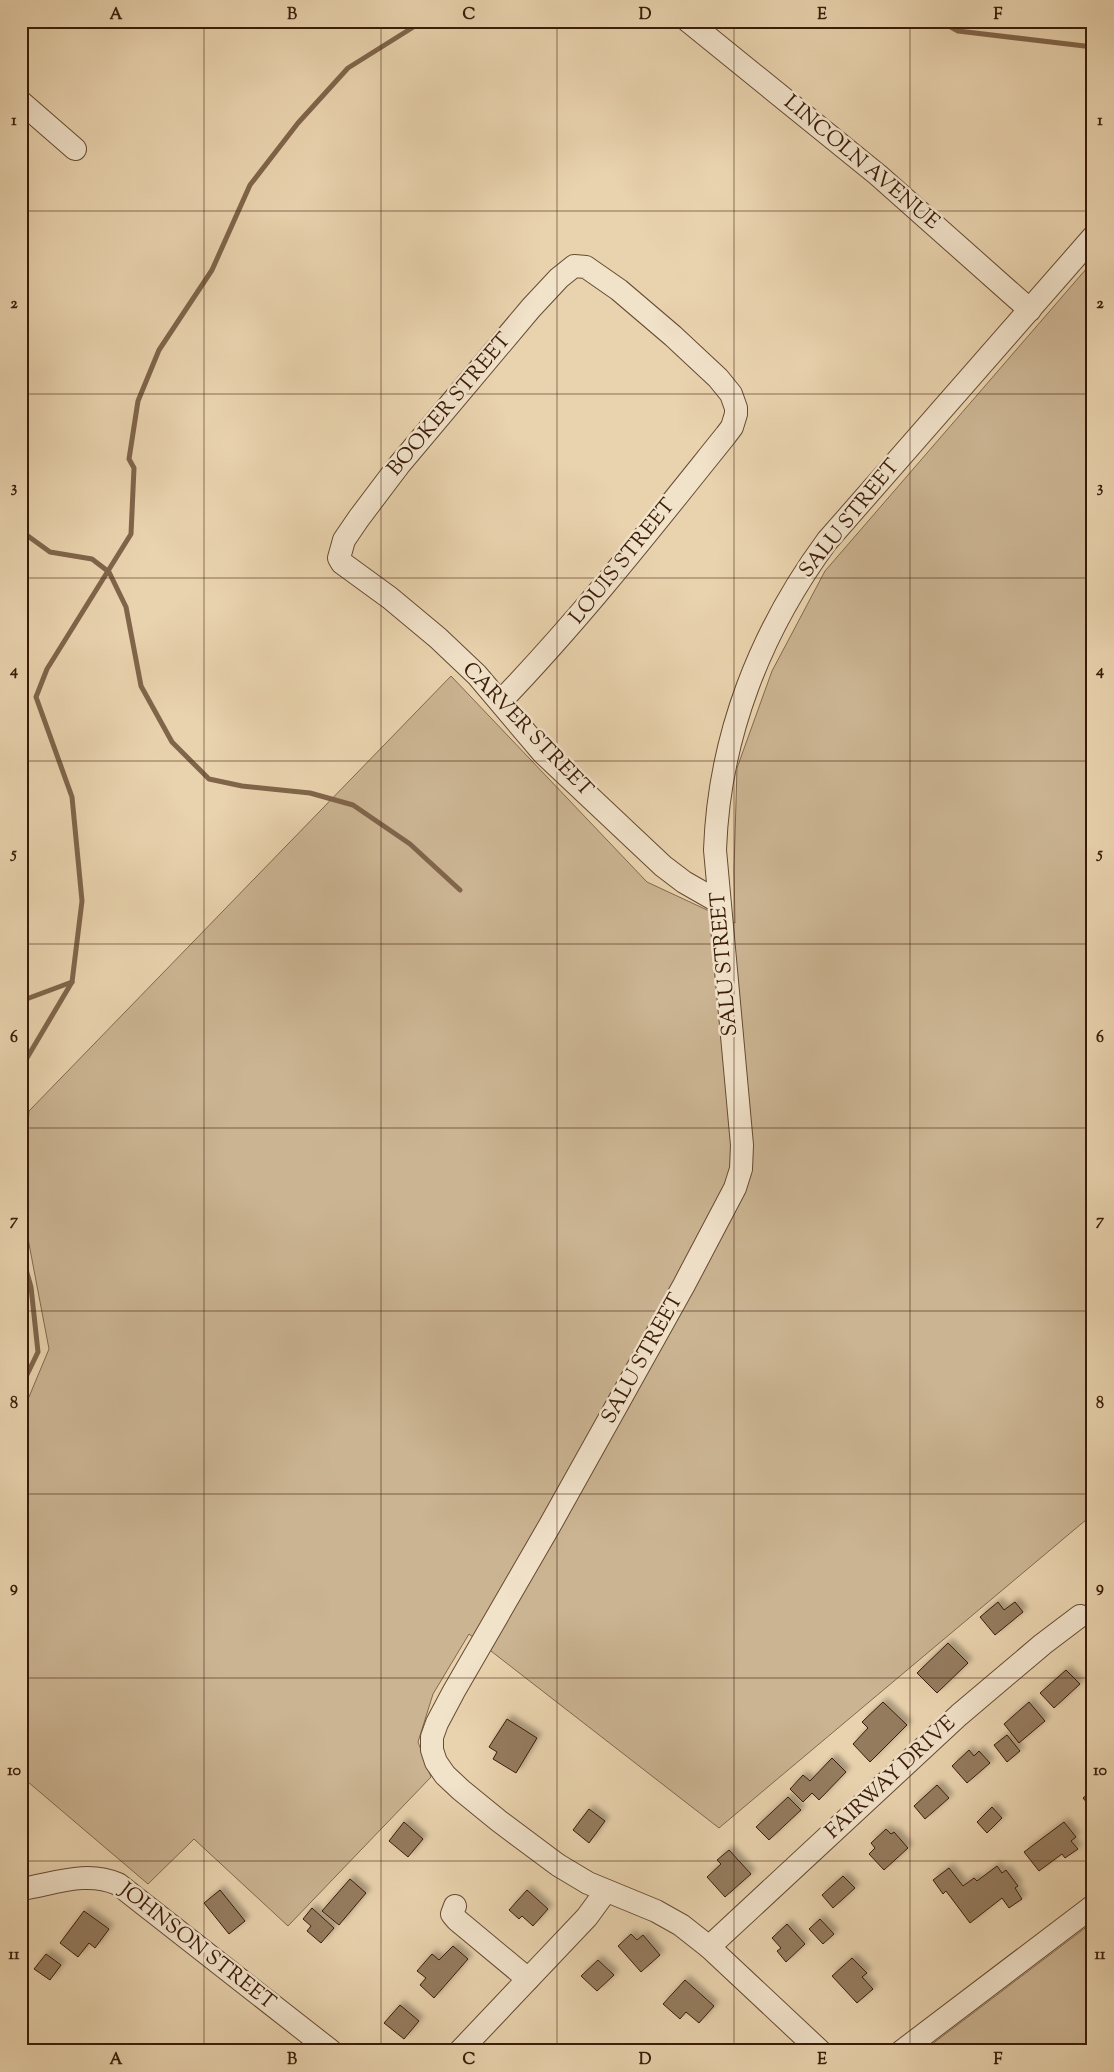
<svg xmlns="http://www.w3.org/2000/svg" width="1114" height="2072" font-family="'Sorts Mill Goudy',serif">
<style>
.green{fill:#cbb492;stroke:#82684e}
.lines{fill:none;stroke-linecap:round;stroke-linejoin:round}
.stream{stroke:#80654a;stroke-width:5}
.building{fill:#957b5f;stroke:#3a1c09;filter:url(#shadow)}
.minor-casing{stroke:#664a32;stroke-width:24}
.minor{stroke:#f1e2ca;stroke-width:22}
.grid{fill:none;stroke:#3a1c09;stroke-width:1;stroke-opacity:0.55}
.labels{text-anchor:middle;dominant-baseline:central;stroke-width:5;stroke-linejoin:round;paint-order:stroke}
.street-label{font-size:21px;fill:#3a1c09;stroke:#f1e2ca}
.neatline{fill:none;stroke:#3a1c09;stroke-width:2}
.grid-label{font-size:16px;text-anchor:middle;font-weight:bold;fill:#3a1c09}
</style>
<defs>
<filter id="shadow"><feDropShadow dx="4.5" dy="-4.5" stdDeviation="2.5" flood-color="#0004"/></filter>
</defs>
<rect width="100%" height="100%" fill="#e9d3ae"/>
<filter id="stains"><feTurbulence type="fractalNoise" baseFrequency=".004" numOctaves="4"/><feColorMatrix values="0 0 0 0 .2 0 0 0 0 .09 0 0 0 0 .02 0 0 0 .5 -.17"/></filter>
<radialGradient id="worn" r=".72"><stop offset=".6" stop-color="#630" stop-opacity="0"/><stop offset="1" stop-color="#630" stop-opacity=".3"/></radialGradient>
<g class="green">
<polygon points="1093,261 1093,1514 719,1828 469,1634 433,1694 418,1742 431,1777 288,1926 194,1839 148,1884 21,1776 21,1416 49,1349 22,1207 29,1111 451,676 647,882 735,923 734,870 737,768 772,671 825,571"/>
<polygon points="1093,1922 1093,2051 923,2051"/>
</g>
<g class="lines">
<g class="stream">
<polyline points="940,21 958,31 1093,47"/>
<polyline points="21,531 50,552 92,559 109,572 126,607 141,686 172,742 209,779 242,786 310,793 353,805 410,844 460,890"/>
<polyline points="21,1001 72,982"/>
<polyline points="21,1068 72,982 82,901 72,797 36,697 47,669 131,534 134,468 129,459 138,401 159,350 212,270 250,185 298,123 348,68 423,21"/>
<polyline points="21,1252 31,1287 38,1352 21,1387"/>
</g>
</g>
<g class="building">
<polygon points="998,1602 1004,1610 1015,1602 1023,1612 995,1635 980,1617"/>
<polygon points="948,1643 968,1663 937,1693 917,1673"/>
<polygon points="1066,1670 1080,1684 1054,1708 1040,1693"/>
<polygon points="883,1702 907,1725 870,1762 853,1744 868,1728 862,1722"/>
<polygon points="1029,1702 1045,1721 1019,1743 1004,1724"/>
<polygon points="507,1719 537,1738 516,1773 493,1759 497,1752 489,1747"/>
<polygon points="1007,1735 1020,1751 1007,1762 994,1745"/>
<polygon points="969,1750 974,1756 979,1751 990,1763 967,1783 952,1766"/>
<polygon points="832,1758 846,1772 819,1800 812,1793 803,1802 790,1789 803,1775 810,1781"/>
<polygon points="937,1785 949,1798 925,1819 914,1806"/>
<polygon points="1093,1790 1093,1810 1083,1798"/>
<polygon points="788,1797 801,1810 769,1840 756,1827"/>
<polygon points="992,1807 1002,1818 987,1833 977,1822"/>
<polygon points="589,1809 605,1821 589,1843 573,1830"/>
<polygon points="404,1822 423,1839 408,1857 389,1841"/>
<polygon points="1064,1822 1076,1837 1071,1841 1078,1849 1065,1858 1062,1854 1039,1871 1024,1852"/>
<polygon points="886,1829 891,1834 894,1832 908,1848 884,1870 869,1854 875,1848 871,1843"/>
<polygon points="729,1850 751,1874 725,1897 707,1877 721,1864 717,1860"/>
<polygon points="997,1866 1002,1873 1006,1870 1018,1886 1015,1888 1022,1899 1009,1908 1002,1898 970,1923 946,1891 943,1894 933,1880 949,1868 963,1886 974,1878 977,1881"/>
<polygon points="843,1876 855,1888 833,1908 822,1895"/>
<polygon points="350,1879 366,1893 339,1925 322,1911"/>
<polygon points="220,1890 245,1921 229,1934 204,1903"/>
<polygon points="527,1890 548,1909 533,1926 522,1916 519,1919 509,1910"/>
<polygon points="312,1908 334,1928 321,1943 307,1931 311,1926 303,1919"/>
<polygon points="84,1911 109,1929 95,1948 89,1943 78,1957 60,1943"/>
<polygon points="820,1919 834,1934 823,1944 809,1929"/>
<polygon points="787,1924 805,1944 786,1962 777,1951 781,1948 772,1938"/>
<polygon points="631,1934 637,1940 643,1935 660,1955 641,1972 618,1946"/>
<polygon points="453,1946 468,1959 434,1998 420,1985 426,1978 417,1971 432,1954 439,1960"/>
<polygon points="46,1954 61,1965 50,1980 34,1969"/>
<polygon points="852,1958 867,1973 862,1977 873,1989 857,2003 832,1976"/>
<polygon points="598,1960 614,1975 597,1991 581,1976"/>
<polygon points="685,1980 714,2006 699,2023 686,2012 680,2019 663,2004"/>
<polygon points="400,2005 419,2021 404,2039 384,2023"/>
</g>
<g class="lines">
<defs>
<g id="minor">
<polyline points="688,21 878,175 1030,310"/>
<polyline points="21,102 75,149"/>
<path d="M500,702c81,-84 153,-176 226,-267l6,-8 4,-13v-6l-5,-14 -13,-16 -45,-42 -54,-46 -33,-23 -12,-1 -15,12 -28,30 -132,157 -40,53 -15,22 -5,18 3,5 48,35 48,40 39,37 66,78 120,113 21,16 35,20"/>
<path d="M21,1889c33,-5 65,-19 97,-5l213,167"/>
<polyline points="455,1906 452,1914 457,1920 528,1979"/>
<polyline points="709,1947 959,1715 1043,1644 1080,1616"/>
<polyline points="460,2051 587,1917 606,1891"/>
<path d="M820,2051l-111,-104 -28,-22 -25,-14 -68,-28 -30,-18 -59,-44 -38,-31 -16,-15 -9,-13 -4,-12v-13l5,-14 17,-32 96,-166 134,-240 51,-97 6,-19 1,-24 -27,-295c4,-113 45,-218 112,-309l266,-304"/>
<polyline points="902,2051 1093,1906"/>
</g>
</defs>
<use href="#minor" class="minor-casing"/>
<use href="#minor" class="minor"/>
</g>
<path class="grid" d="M204,21v2030M381,21v2030M557,21v2030M734,21v2030M910,21v2030M21,211h1072M21,394h1072M21,578h1072M21,761h1072M21,944h1072M21,1128h1072M21,1311h1072M21,1494h1072M21,1678h1072M21,1861h1072"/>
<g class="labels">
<g class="street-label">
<text transform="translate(861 163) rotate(40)">LINCOLN AVENUE</text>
<text transform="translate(450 405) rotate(-50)">BOOKER STREET</text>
<text transform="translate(850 519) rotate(-51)">SALU STREET</text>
<text transform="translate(623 562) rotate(-51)">LOUIS STREET</text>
<text transform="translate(527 730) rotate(46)">CARVER STREET</text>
<text transform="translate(725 964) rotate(-95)">SALU STREET</text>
<text transform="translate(643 1359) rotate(-61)">SALU STREET</text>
<text transform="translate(891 1778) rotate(-43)">FAIRWAY DRIVE</text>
<text transform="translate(197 1947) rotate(38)">JOHNSON STREET</text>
</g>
</g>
<rect width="1114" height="2072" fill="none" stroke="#e9d3ae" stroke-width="55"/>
<rect x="28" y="28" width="1058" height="2016" class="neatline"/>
<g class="grid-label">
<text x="116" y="19">A</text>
<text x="292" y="19">B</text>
<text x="469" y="19">C</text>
<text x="645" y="19">D</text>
<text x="822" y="19">E</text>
<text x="998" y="19">F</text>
<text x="14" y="125">1</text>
<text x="1100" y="125">1</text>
<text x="14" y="308">2</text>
<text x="1100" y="308">2</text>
<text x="14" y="492">3</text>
<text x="1100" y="492">3</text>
<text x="14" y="675">4</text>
<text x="1100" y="675">4</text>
<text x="14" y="858">5</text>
<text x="1100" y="858">5</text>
<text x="14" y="1042">6</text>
<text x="1100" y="1042">6</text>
<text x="14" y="1225">7</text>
<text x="1100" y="1225">7</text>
<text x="14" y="1408">8</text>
<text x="1100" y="1408">8</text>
<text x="14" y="1592">9</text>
<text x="1100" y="1592">9</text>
<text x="14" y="1775">10</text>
<text x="1100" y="1775">10</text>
<text x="14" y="1959">11</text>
<text x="1100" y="1959">11</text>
<text x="116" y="2064">A</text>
<text x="292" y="2064">B</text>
<text x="469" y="2064">C</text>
<text x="645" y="2064">D</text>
<text x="822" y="2064">E</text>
<text x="998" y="2064">F</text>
</g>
<rect width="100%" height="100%" filter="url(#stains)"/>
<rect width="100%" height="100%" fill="url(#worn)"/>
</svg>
